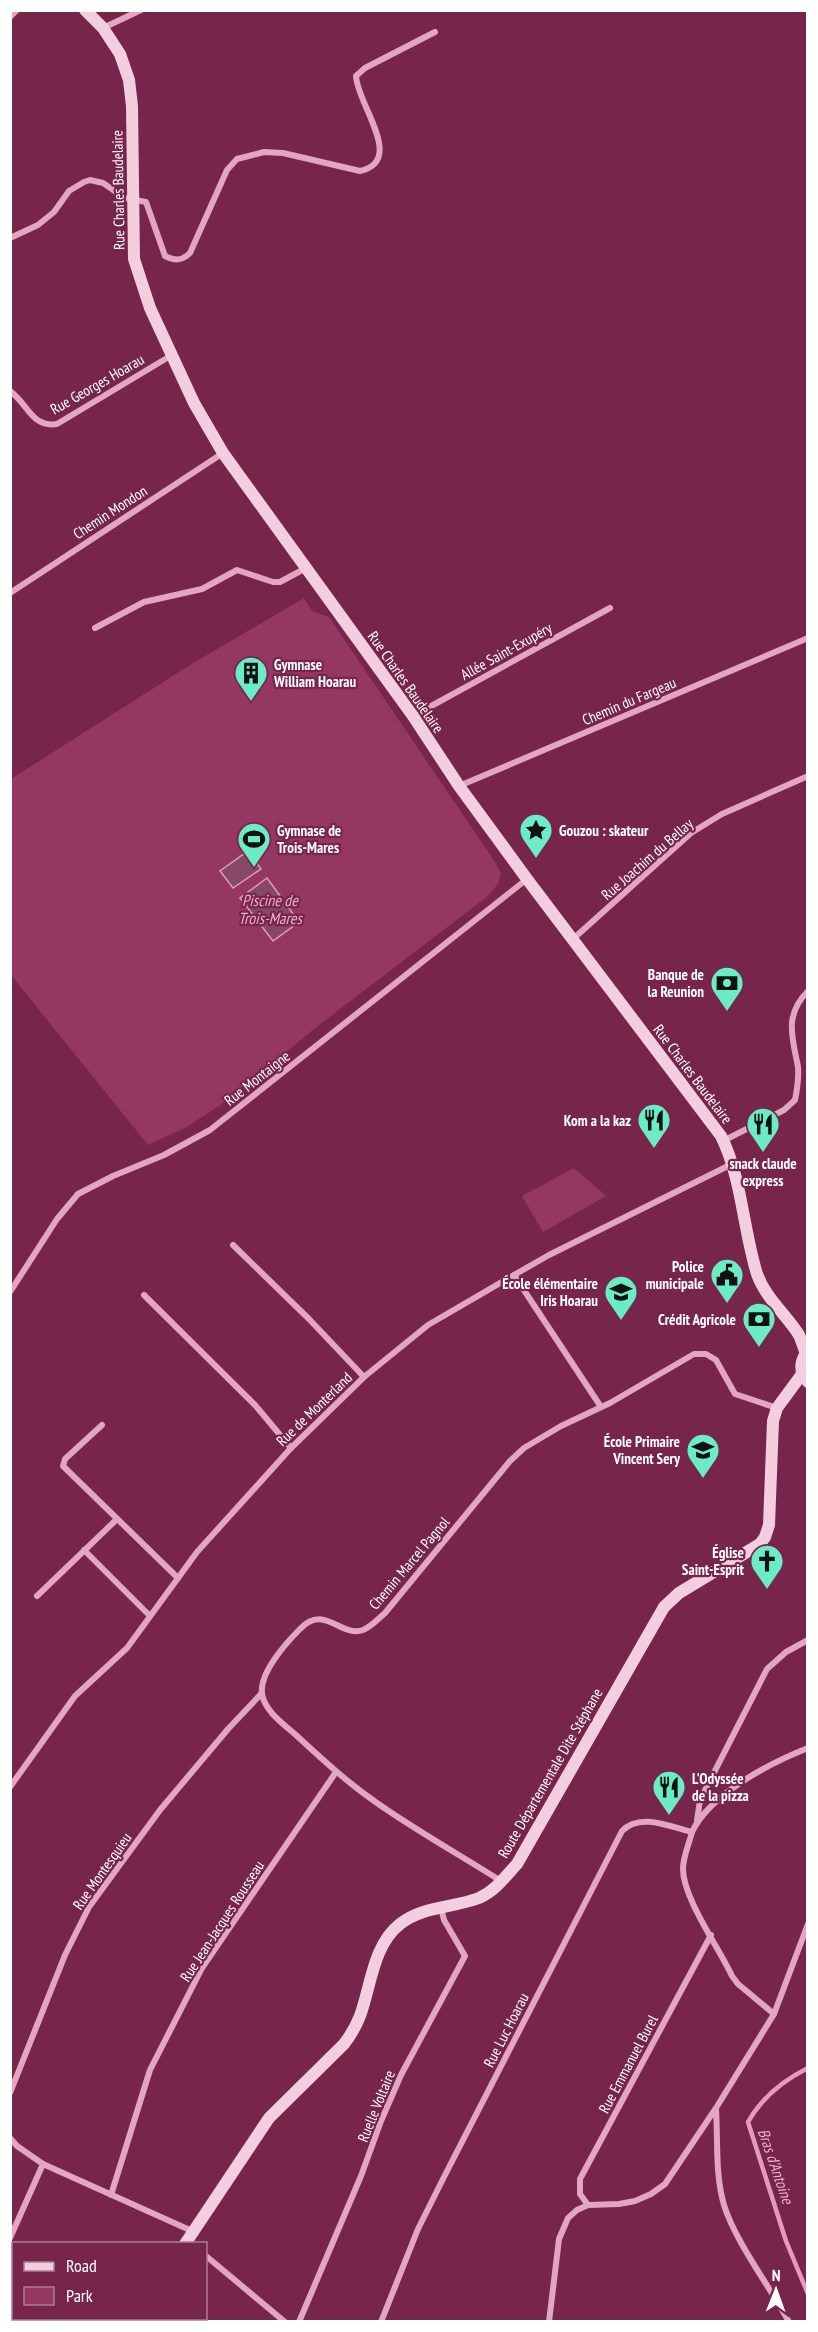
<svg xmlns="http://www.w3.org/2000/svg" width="818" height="2332" font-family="'PT Sans Narrow',sans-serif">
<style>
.green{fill:#943863}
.water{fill:#864965;stroke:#e39abd;stroke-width:1.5}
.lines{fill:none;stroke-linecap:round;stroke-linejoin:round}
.stream{stroke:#e39abd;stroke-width:4.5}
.minor{stroke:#e3a6c2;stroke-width:6}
.secondary{stroke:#f3cedf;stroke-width:12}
.labels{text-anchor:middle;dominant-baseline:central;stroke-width:4.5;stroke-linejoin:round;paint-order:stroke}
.street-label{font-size:15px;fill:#fff;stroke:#77254a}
.poi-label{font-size:15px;font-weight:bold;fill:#fff;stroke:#77254a;text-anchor:end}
.water-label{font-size:16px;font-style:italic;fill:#ebb0cc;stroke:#77254a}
</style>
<rect width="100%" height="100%" fill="#77254a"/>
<g class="green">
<polygon points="304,598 312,611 329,617 495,862 501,874 498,884 488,896 323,1022 219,1106 185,1128 148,1145 11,975 11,779 190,665"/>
<polygon points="574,1168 606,1196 543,1232 522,1196"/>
</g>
<g class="water">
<polygon points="248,851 261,869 233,888 220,871"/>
<polygon points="267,878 299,922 273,941 240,898"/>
</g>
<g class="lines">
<path class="stream" d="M808,2068c-26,13 -46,29 -60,54l38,119 22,53"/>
<g class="minor">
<polyline points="10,17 17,10"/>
<polyline points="103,28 141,10"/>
<path d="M10,238l28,-13 16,-13 15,-21 15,-9 6,-2 13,3 22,15 21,4 19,54c10,5 17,5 25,-3l37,-83 10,-11 27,-7 19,1 77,18c46,-10 -3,-67 -4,-95l9,-8 70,-36"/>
<path d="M10,391c18,13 22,37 47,33l115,-69"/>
<polyline points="10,593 223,453"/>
<polyline points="95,628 144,602 202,589 237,570 273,582 280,582 306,568"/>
<polyline points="413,716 610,608"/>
<polyline points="459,786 808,638"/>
<polyline points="573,939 691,833 722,814 808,776"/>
<path d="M723,1141l61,-31 11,-10c2,-10 4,-22 3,-33 -5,-28 -15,-51 10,-76"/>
<polyline points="233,1245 309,1319 364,1377"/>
<polyline points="514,1275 601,1407"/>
<polyline points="10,1292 57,1219 78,1194 113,1176 164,1155 210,1130 527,879"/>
<polyline points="144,1295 255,1405 291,1448"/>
<polyline points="102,1425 65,1459 63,1466 178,1578"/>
<polyline points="84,1550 149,1615"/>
<polyline points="37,1596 116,1520"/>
<polyline points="10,1787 75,1696 127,1648 197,1552 291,1448 364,1377 428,1325 514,1275 549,1255 732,1164"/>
<polyline points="697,1821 700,1800 767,1669 786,1652 808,1640"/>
<path d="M692,1832c-3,12 -9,25 -9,37 0,29 36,79 49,107l6,8 36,30"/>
<path d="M501,1881c-41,-26 -84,-50 -124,-78 -29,-20 -54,-43 -80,-67 -12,-11 -32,-24 -35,-42 -3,-21 24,-51 38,-65 24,-26 41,9 63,1 8,-3 15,-11 22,-17l125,-152 14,-13 37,-22 49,-23 84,-49h12l10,6 19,34 42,14"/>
<polyline points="10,2093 65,1955 89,1907 160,1810 228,1729 262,1693"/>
<path d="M716,2109c2,31 -1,66 8,96 11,36 46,82 65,117"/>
<polyline points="10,2138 17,2146 43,2164 192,2231"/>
<polyline points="111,2195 150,2070 202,1968 336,1772"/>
<polyline points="588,2205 580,2194 580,2179 711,1935"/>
<polyline points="10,2238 43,2164"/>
<polyline points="206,2256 285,2322"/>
<polyline points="299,2322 361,2176 381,2121 401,2075 465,1956 444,1920 441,1908"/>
<path d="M381,2322l37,-93 27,-54 177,-344c18,-19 49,-4 70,1 18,-38 78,-69 116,-84"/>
<polyline points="549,2322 559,2239 568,2218 577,2210 588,2205 619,2204 635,2201 651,2194 665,2184 716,2108 774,2014 808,1924"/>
</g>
<g class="secondary">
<path d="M85,10l18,18 17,26 9,26 3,26 2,153 16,49 44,95 29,50 190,263 46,70 68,93 194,257c21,42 22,93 36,138 9,25 29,40 42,61 3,6 4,12 7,18"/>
<path d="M808,1351c-9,10 -9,21 0,31"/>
<path d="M185,2244l84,-126 75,-74c7,-9 12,-18 16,-28 11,-30 13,-71 40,-92 23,-18 53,-16 79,-26 16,-7 26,-21 38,-34l147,-257 15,-14 81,-49 5,-7 4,-12 4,-104 4,-13 25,-34"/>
<polyline points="146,2322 147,2318"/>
</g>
</g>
<defs>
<symbol id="building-pin" viewBox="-11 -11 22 30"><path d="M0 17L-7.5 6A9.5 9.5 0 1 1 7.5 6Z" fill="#6aecc5" stroke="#77254a"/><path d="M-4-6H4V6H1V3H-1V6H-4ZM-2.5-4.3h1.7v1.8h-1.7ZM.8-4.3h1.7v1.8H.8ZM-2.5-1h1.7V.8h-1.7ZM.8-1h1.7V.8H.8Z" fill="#111"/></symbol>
<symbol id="sight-pin" viewBox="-11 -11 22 30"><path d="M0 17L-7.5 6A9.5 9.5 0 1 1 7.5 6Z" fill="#6aecc5" stroke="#77254a"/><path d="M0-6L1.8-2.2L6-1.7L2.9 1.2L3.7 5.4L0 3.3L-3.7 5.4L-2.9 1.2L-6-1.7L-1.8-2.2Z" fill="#111"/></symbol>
<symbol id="stadium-pin" viewBox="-11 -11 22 30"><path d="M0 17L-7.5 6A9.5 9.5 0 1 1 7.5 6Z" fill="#6aecc5" stroke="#77254a"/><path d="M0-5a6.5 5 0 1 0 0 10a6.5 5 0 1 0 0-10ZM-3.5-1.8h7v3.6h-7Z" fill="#111"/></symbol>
<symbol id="bank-pin" viewBox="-11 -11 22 30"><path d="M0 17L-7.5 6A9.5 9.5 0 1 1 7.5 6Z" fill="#6aecc5" stroke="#77254a"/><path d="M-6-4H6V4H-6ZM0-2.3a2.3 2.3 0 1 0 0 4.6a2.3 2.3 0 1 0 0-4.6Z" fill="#111"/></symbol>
<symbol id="restaurant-pin" viewBox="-11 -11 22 30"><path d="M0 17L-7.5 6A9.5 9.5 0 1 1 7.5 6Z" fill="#6aecc5" stroke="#77254a"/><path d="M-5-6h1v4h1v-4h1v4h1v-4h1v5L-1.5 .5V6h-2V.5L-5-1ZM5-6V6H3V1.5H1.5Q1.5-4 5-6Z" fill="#111"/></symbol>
<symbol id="civic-pin" viewBox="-11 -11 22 30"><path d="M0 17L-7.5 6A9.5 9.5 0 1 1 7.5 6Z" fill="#6aecc5" stroke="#77254a"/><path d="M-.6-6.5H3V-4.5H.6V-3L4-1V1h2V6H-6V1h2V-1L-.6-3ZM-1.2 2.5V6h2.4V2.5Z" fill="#111"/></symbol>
<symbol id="school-pin" viewBox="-11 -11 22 30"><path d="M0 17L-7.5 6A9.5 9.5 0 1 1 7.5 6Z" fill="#6aecc5" stroke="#77254a"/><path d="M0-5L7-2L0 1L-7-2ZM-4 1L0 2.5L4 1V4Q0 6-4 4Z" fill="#111"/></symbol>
<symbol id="church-pin" viewBox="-11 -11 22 30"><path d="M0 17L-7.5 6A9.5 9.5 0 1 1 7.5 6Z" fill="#6aecc5" stroke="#77254a"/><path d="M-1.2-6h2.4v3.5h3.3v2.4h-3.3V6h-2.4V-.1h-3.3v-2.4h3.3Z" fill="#111"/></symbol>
</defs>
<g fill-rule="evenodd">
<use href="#building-pin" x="232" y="654" width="38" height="52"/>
<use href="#sight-pin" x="517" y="811" width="38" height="52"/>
<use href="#stadium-pin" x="235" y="820" width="38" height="52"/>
<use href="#bank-pin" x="708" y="964" width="38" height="52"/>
<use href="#restaurant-pin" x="635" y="1101" width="38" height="52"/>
<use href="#restaurant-pin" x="744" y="1105" width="38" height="52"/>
<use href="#civic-pin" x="708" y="1256" width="38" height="52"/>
<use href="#school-pin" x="602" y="1273" width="38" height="52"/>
<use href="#bank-pin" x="740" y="1300" width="38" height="52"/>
<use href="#school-pin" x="684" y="1431" width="38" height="52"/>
<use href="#church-pin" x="748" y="1542" width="38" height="52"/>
<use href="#restaurant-pin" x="650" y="1768" width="38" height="52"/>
</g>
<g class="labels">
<g class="street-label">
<text transform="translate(118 190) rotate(-91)">Rue Charles Baudelaire</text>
<text transform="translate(97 384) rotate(-30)">Rue Georges Hoarau</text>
<text transform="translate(110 512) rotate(-33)">Chemin Mondon</text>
<text transform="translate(506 651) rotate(-29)">Allée Saint-Exupéry</text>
<text transform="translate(406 682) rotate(55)">Rue Charles Baudelaire</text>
<text transform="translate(629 701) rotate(-23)">Chemin du Fargeau</text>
<text transform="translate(647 859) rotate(-41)">Rue Joachim du Bellay</text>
<text transform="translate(693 1074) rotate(53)">Rue Charles Baudelaire</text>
<text transform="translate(257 1078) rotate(-38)">Rue Montaigne</text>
<text transform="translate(314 1409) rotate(-44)">Rue de Monterland</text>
<text transform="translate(409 1563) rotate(-50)">Chemin Marcel Pagnol</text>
<text transform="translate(550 1773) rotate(-60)">Route Départementale Dite Stéphane</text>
<text transform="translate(102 1871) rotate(-55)">Rue Montesquieu</text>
<text transform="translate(222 1921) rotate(-57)">Rue Jean-Jacques Rousseau</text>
<text transform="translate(506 2030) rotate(-63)">Rue Luc Hoarau</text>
<text transform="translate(628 2064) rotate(-62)">Rue Emmanuel Burel</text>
<text transform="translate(376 2106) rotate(-68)">Ruelle Voltaire</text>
</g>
<g class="poi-label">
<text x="274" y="664" text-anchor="start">Gymnase<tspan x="274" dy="17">William Hoarau</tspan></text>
<text x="277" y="830" text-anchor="start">Gymnase de<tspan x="277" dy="17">Trois-Mares</tspan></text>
<text x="559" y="830" text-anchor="start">Gouzou : skateur</text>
<text x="704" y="974">Banque de<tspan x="704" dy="17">la Reunion</tspan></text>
<text x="631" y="1120">Kom a la kaz</text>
<text x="763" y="1163" text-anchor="middle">snack claude<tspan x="763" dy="17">express</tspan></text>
<text x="704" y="1266">Police<tspan x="704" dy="17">municipale</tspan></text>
<text x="598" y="1283">École élémentaire<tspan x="598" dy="17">Iris Hoarau</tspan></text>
<text x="736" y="1319">Crédit Agricole</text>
<text x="680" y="1441">École Primaire<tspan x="680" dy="17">Vincent Sery</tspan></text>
<text x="744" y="1552">Église<tspan x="744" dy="17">Saint-Esprit</tspan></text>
<text x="692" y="1778" text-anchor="start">L'Odyssée<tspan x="692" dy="17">de la pizza</tspan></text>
</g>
<g class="water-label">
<text x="270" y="900">Piscine de<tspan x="270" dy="18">Trois-Mares</tspan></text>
<text transform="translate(776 2166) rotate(71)">Bras d'Antoine</text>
</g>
</g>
<rect width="818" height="2332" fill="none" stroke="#ffffff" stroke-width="24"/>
<rect x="12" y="2242" width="195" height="78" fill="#77254a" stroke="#ad7c92" stroke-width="1.5"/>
<rect x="24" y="2262" width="30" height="9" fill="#f3cedf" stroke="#ad7c92" stroke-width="1.5"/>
<text x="66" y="2272" font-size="18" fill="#ffffff">Road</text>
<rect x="24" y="2287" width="30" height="18" fill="#943863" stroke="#ad7c92" stroke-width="1.5"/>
<text x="66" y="2302" font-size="18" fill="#ffffff">Park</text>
<g transform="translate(776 2290) rotate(1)" stroke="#77254a" stroke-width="4.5" paint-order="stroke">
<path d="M0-4.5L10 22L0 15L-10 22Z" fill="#ffffff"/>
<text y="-9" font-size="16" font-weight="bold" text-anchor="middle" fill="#ffffff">N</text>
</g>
</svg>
